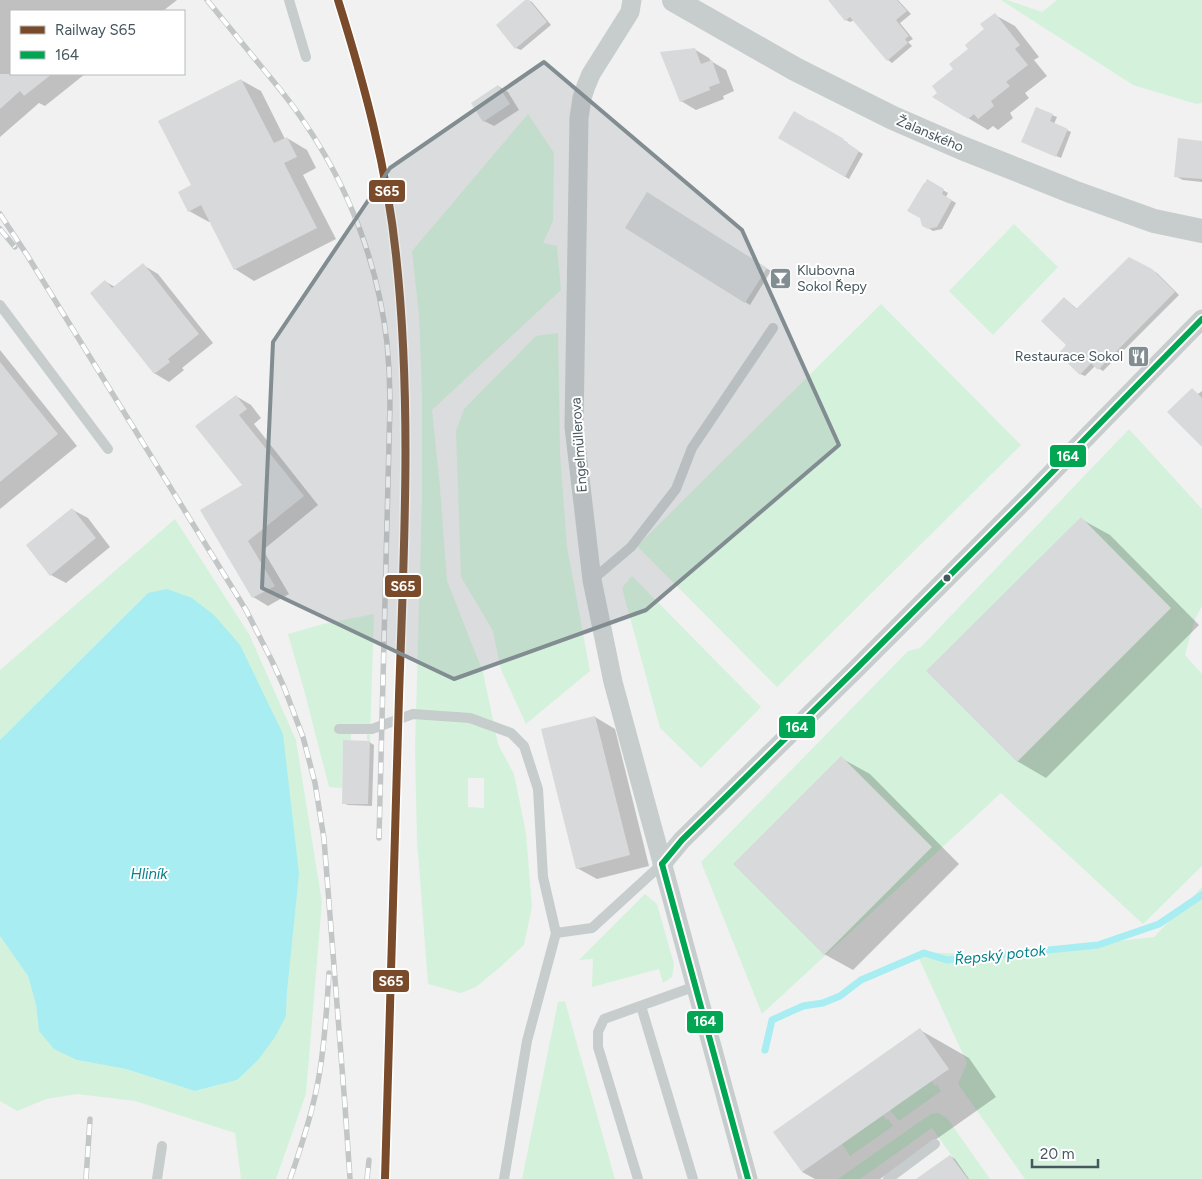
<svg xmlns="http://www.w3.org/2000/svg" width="1202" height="1179" font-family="Figtree,sans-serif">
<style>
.green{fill:#d4f2db;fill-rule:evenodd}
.water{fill:#a7edf1}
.shadow{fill:#0003}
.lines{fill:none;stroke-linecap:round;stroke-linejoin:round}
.stream{stroke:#a7edf1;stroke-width:7}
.building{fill:#d7d9da}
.service{stroke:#c7cccd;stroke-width:10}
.minor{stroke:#c7cccd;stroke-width:19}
.tertiary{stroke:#c7cccd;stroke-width:24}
.rail-casing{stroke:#c3c6c7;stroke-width:5.5}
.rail{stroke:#fff;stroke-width:4;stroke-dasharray:11;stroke-linecap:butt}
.bus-1-casing{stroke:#fff;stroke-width:10}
.bus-1{stroke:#00a651;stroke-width:6}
.rail-1-casing{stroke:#fff;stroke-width:11}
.rail-1{stroke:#7a4b2a;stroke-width:8}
.marked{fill:#828d91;fill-opacity:0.2;stroke:#828d91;stroke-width:4;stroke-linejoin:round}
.bus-dot{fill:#46575e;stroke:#fff;stroke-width:2}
.labels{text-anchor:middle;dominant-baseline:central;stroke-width:4;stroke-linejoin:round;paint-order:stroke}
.street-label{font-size:14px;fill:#46575e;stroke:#fff}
.poi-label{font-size:14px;fill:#46575e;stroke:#fff;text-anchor:start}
.water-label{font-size:15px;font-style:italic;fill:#07838b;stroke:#fff}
.line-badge{stroke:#fff;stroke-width:2}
.badge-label{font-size:14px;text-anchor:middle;font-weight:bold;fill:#fff}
</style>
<rect width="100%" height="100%" fill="#f1f1f1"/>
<g class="green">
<polygon points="1001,0 1007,0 1042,12 1057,0 1202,0 1202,103 1196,104 1133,85"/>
<path d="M528,114l26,39 -1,68 -10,22 14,3 4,44 -129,120 8,77 7,94 36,91 15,72 16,30 12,59 6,74 -8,38 -25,23 -23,19 -15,6 -33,-9 -11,-144 -2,-91 7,-249v-108l-3,-77 -7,-64zM468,778h16v30l-16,-1z"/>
<polygon points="1014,224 1058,267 993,335 949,291"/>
<polygon points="881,304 1021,445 777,687 637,546"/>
<polygon points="558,333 560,454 567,547 590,671 526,724 501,670 493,631 461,577 456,431 464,409 536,336"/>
<polygon points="1129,429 1202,509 1202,606 1195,619 1185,655 1202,674 1202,866 1143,924 1001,793 762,1014 701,862 908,651 920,648"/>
<polygon points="175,519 249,634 296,740 322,902 306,1094 276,1179 241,1179 235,1133 135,1101 77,1094 46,1099 17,1111 0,1101 0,936 28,976 36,1005 39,1031 77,1060 126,1069 195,1091 237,1080 286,1016 287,991 148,593 0,740 0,670"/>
<polygon points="632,576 761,707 701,768 660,728 622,588"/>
<polygon points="374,614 370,741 367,740 367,734 351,734 351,740 343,740 342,788 329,787 304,690 288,634 323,624"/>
<polygon points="1202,887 1202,1179 1025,1179 958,1084 967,1063 916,952 993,955 1154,937"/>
<polygon points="645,894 657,904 674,964 672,977 663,983 659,969 592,987 593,959 579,960"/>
<polygon points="565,1001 615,1179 522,1179 558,1002"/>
<polygon points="931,1081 935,1086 937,1085 941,1091 899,1121 890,1110"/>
<polygon points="938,1113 947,1118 990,1179 968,1179 932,1128 860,1179 838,1179 925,1118 932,1114"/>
<polygon points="883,1115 886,1120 888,1119 893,1126 850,1156 842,1144"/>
</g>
<polygon class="water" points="167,589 192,598 214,615 240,645 283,734 299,874 287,991 286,1016 275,1037 258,1060 237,1080 195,1091 126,1069 77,1060 54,1049 39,1031 36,1005 28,976 0,936 0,740 148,593"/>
<g class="shadow">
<polygon points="0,0 177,0 163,11 11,11 11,74 85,74 45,106 39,103 0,137"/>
<polygon points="527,0 532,2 551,25 521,50 516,48"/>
<polygon points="830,0 898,0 911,14 900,23 913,39 908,42 912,46 892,63 888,60 854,20 850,22 846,20"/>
<polygon points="995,15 1015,26 1039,57 1034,60 1047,76 1025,93 1029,98 1010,113 1013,118 998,130 993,126 988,130 968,118 954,69 986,29"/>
<polygon points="694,49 709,58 711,61 726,70 734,91 723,96 724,99 696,110 681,101"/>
<polygon points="241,80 261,91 285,139 287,138 307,150 316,168 303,175 336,239 254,281 235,269 210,221 209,222 189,211 192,186"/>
<polygon points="498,86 508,92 519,110 494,126 484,121"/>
<polygon points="1052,115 1057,117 1054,124 1071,132 1061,158 1027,144"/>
<polygon points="812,122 848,143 847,144 863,154 849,179 779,138"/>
<polygon points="1202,142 1202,182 1183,180 1175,176"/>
<polygon points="928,181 948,193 946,197 956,203 942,229 933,231 923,225"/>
<polygon points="647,194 771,271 750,305 626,227"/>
<polygon points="1129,258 1157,273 1179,295 1103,371 1095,366 1085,376 1080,374 1068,345 1065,299 1069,302 1078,310"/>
<polygon points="143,265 158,274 213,343 182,368 184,370 169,382 154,373 106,282 115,287"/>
<polygon points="0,350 77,446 0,509"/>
<polygon points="1192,390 1198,394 1202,391 1202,446"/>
<polygon points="236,396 251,405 261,418 254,424 318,505 263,550 289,594 268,606 253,597 202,510 244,485"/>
<polygon points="73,510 88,518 110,547 66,583 51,575"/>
<polygon points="1081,519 1110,535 1199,625 1046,778 1017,761"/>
<polygon points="595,717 615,729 649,866 597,879 577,868"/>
<polygon points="369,742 374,745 372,806 348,805 343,803"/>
<polygon points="841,758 870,774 959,864 853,970 824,954"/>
<polygon points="920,1030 969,1058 996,1097 880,1179 815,1179 802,1172"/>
<polygon points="950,1156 955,1159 969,1179 918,1179"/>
</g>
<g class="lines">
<polyline class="stream" points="765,1050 772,1020 803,1006 823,1003 840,996 861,980 924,953 947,960 1098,945 1159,924 1202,895"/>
</g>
<g class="building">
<polygon points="525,0 529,0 547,22 515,49 496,25"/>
<polygon points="828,0 897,0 907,11 896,20 909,36 905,39 908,43 887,61 850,17 845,21"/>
<polygon points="995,13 1020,45 1015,49 1028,65 1006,82 1010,86 991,101 994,106 978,119 974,114 968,119 932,97 937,93 932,86 953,69 949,64 968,49 965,45 984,29 980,24"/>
<polygon points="695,48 701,64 712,60 720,83 709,87 710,90 680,102 660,52"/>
<polygon points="0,74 52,74 24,96 20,91 0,109"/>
<polygon points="241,79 274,143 287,137 297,157 284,163 317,228 234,270 201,205 188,212 178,192 191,185 158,121"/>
<polygon points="498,85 510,104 483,122 471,103"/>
<polygon points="1036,107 1053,114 1050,121 1068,129 1056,157 1021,142"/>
<polygon points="794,111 811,121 811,120 844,139 843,140 859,151 845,177 778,138"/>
<polygon points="1178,138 1202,141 1202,179 1174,177"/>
<polygon points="927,179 944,189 942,194 952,200 937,227 928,229 922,226 920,218 907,211 924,183 925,183"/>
<polygon points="647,192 767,268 745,303 625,228"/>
<polygon points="1129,257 1152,269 1175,292 1098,370 1091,363 1080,375 1058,354 1066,345 1041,321 1064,297 1076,309"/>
<polygon points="143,263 199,334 168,359 170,362 154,374 90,293 105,280 112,288"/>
<polygon points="0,362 58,434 0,482"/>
<polygon points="1192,388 1202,398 1202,447 1167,412"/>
<polygon points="236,395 247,409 239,415 304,496 248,541 275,586 252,598 200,510 242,485 195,426"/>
<polygon points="72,508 96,538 50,576 26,545"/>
<polygon points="1081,517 1171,608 1017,762 926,671"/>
<polygon points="595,716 630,855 576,869 541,729"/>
<polygon points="343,740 370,741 368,804 342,804"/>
<polygon points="841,756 932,847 824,955 733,864"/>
<polygon points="920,1028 949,1069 802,1172 773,1132"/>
<polygon points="950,1155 968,1179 916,1179"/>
</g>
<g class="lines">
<g class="service">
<polyline points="289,0 306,57"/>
<polyline points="0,305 108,449"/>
<polyline points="592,580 631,547 676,489 692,448 773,328"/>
<polyline points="339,729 372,729 413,714 470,718 511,733 524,746 538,789 543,877 556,933 592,928 662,864"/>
<polyline points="641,1006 693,1179"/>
<polyline points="157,1179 162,1146"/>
<polyline points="504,1179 527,1041 556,933"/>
<polyline points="638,1179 598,1047 598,1032 604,1019 696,986"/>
<polyline points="888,1179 935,1144"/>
</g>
<g class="minor">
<polyline points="632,0 630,12 591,74 586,86 582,98 579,118 574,427 592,580 613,682 748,1179"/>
<polyline points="662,864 682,840 856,669 1030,495 1202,319"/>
</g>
<polyline class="tertiary" points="674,0 795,69 893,118 962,148 1073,192 1154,221 1202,231"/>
<defs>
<g id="rail">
<path d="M207,0c18,22 35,43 53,65 15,18 31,37 44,57 45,65 74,142 83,221 2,20 3,40 3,61l-11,434"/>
<polyline points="0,214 27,255 246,610 272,661 284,687 303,737 315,783 324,839 345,1106 350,1179"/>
<polyline points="0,229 15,247"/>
<polyline points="86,1179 90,1119"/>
<path d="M290,1179c12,-34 23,-68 29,-103 6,-34 8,-69 10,-103"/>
<polyline points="367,1179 369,1160"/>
</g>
</defs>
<use href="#rail" class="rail-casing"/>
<use href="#rail" class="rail"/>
<defs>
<g id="bus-1">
<polyline points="662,864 682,840 856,669 1030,495 1202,319"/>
<polyline points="662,864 748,1179"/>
</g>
</defs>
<use href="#bus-1" class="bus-1-casing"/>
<use href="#bus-1" class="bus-1"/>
<defs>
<path id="rail-1" d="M338,0c26,83 49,168 58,255 16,147 8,295 3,441 -5,161 -9,322 -14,483"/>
</defs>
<use href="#rail-1" class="rail-1-casing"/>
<use href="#rail-1" class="rail-1"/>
</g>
<path class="marked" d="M544,62l198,168 97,215 -193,165 -192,69 -192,-91 11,-246 117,-174z"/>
<defs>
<symbol id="bar-square" viewBox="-11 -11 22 22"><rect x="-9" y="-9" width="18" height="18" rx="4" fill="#828d91" stroke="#fff"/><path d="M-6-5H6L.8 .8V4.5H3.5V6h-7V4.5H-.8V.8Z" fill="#fff"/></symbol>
<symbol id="restaurant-square" viewBox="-11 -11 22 22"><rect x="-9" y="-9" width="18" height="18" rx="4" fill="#828d91" stroke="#fff"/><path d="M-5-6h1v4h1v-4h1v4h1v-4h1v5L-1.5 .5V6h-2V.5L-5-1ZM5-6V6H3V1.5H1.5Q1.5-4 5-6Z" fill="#fff"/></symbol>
</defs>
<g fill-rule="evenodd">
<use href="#bar-square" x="768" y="266" width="25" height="25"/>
<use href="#restaurant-square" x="1126" y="344" width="25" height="25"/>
</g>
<circle class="bus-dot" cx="947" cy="578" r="4.5"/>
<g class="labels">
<g class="street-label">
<text transform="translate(930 134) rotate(23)">Žalanského</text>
<text transform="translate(579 445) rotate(-94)">Engelmüllerova</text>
</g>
<g class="poi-label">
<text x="797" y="270">Klubovna<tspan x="797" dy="16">Sokol Řepy</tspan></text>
<text x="1123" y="356" text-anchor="end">Restaurace Sokol</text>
</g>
<g class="water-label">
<text x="149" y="874">Hliník</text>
<text transform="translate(1000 955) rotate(-6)">Řepský potok</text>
</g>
</g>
<g class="line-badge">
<rect x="368" y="179" width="38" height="24" rx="5" fill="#7a4b2a"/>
<rect x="1049" y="444" width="38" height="24" rx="5" fill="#00a651"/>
<rect x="384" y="574" width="38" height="24" rx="5" fill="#7a4b2a"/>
<rect x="778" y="715" width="38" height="24" rx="5" fill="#00a651"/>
<rect x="372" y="969" width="38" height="24" rx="5" fill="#7a4b2a"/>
<rect x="686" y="1010" width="38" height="24" rx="5" fill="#00a651"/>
</g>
<g class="badge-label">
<text x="387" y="196">S65</text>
<text x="1068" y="461">164</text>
<text x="403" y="591">S65</text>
<text x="797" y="732">164</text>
<text x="391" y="986">S65</text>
<text x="705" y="1026">164</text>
</g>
<rect x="10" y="10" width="175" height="65" fill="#ffffff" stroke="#b5bcbf"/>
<rect x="20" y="26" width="25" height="8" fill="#7a4b2a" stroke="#b5bcbf"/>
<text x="55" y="35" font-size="15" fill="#46575e">Railway S65</text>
<rect x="20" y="51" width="25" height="8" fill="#00a651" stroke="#b5bcbf"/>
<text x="55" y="60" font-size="15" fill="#46575e">164</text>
<path d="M1032 1159v8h66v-8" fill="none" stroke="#46575e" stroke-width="2.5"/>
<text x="1040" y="1159" font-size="15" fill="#46575e" stroke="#ffffff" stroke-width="4" paint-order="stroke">20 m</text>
</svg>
